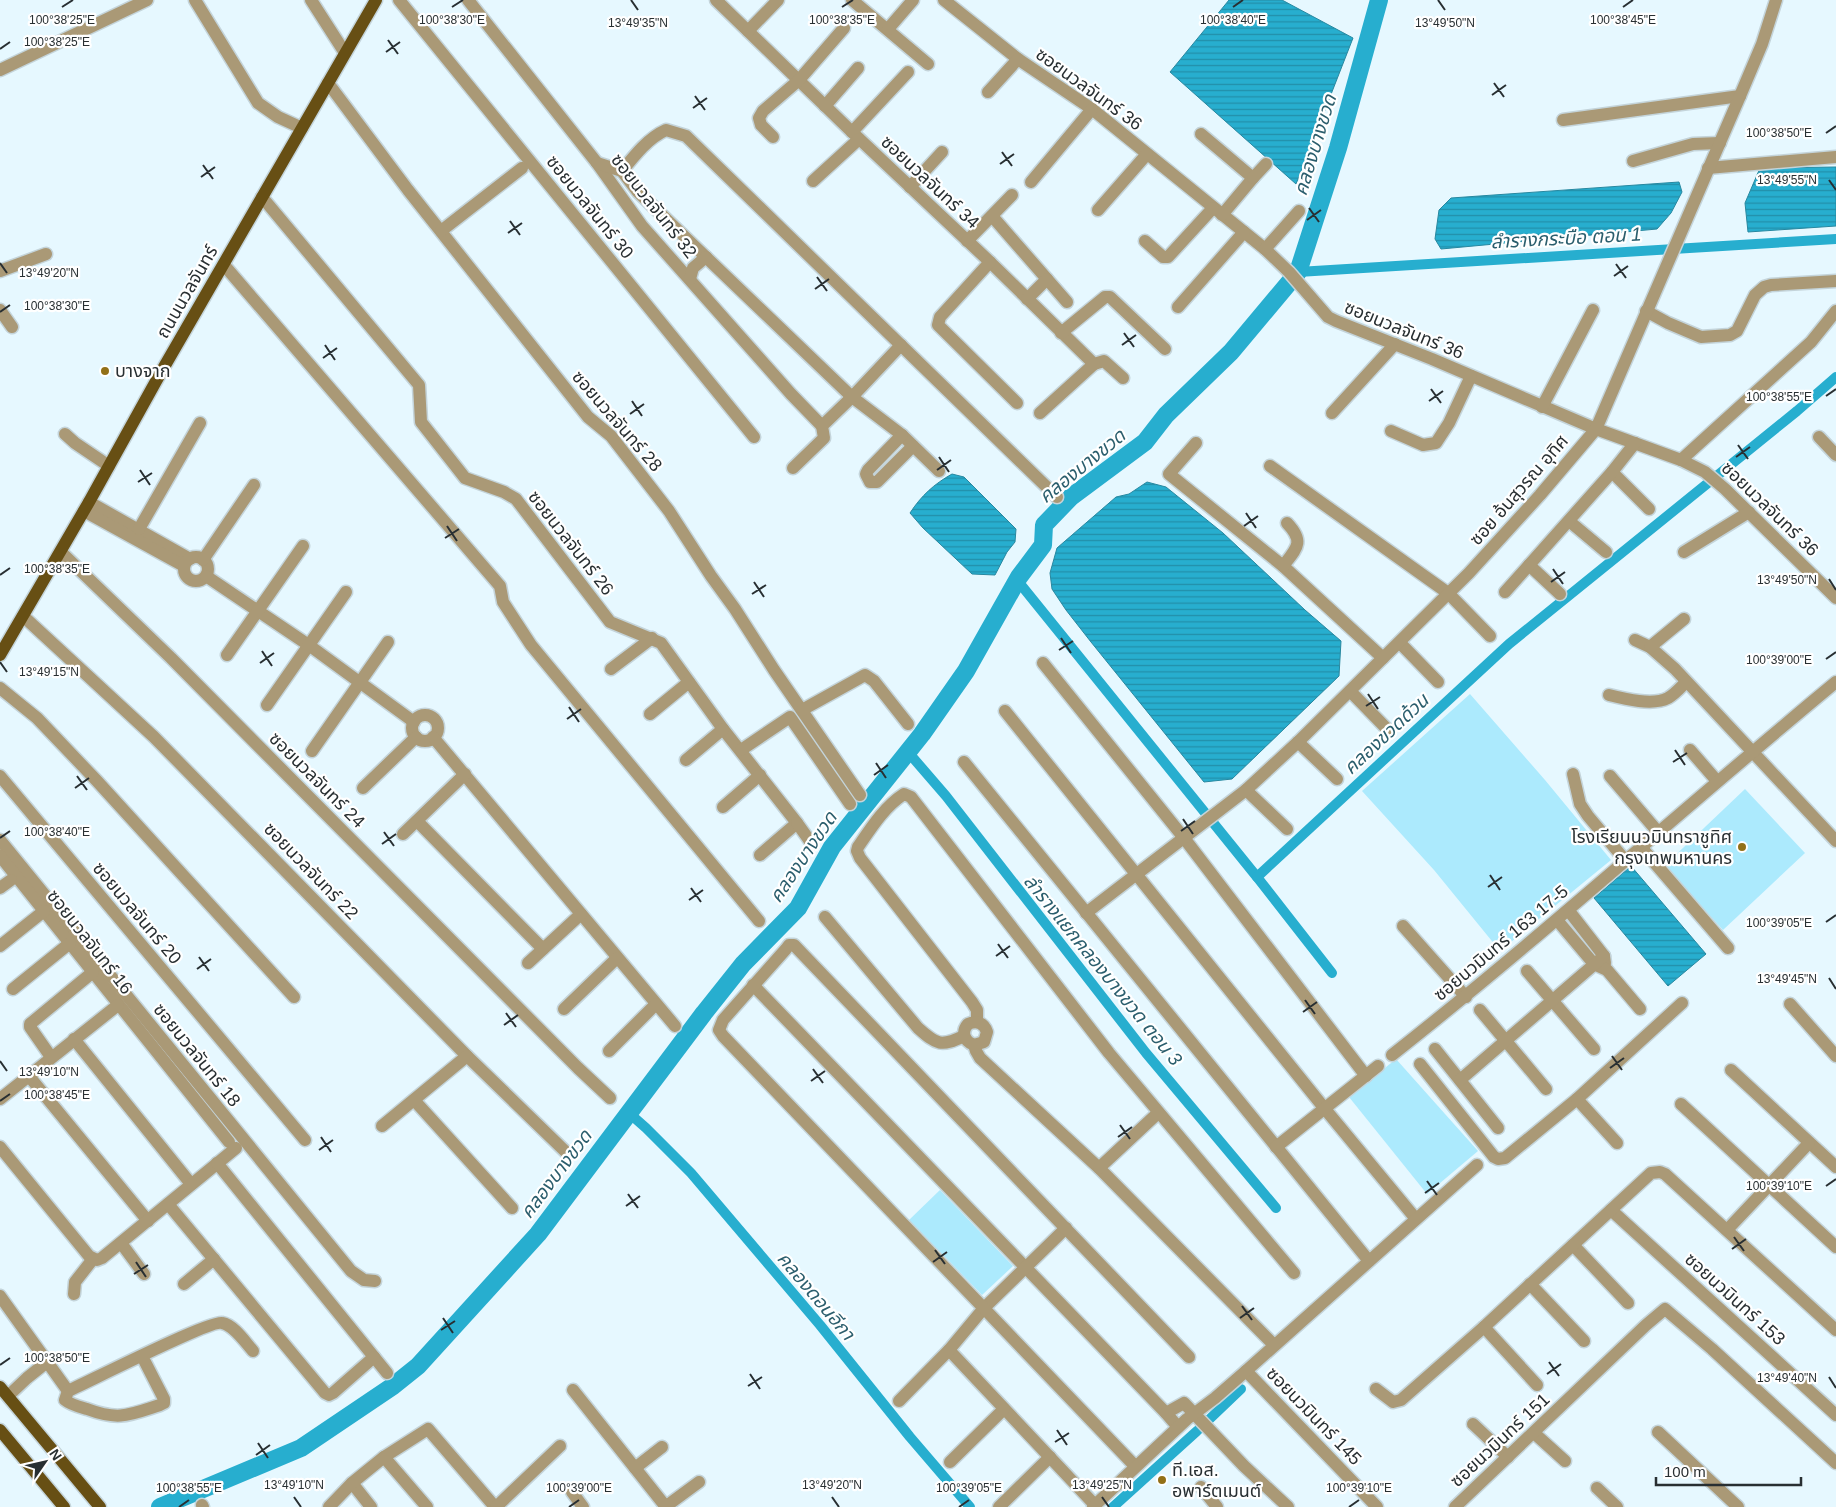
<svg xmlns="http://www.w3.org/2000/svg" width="1836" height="1507" font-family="Arial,'Noto Sans Thai',sans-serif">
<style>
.green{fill:#aceafd}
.water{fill:url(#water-rules);stroke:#2788a0}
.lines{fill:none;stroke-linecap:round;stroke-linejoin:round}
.canal{stroke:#27aecf;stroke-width:10}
.river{stroke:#27aecf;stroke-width:18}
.minor-casing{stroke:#c4d4da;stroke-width:15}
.major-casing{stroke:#c4d4da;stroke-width:15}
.minor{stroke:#aa9976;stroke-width:12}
.major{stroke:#674f14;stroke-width:12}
.ticks{fill:none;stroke:#282f32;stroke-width:2}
.poi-dot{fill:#927017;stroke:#fff;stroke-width:2}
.labels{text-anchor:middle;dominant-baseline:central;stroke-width:4.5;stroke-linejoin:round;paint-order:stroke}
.street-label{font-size:18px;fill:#282f32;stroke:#fff}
.poi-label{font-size:18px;fill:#282f32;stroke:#fff;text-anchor:start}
.water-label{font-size:19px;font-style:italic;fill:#2b5e6d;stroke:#fff}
.ticks-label{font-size:12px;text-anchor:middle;fill:#282f32;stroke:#fff;stroke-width:4.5;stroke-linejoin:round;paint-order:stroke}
</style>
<defs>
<pattern id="water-rules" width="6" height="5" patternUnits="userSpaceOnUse" patternTransform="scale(1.25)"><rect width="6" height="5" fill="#27aecf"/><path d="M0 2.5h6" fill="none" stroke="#228ea9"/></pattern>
</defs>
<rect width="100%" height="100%" fill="#e6f8ff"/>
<g class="green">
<polygon points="1470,694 1545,780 1611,860 1500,951 1434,870 1362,791"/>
<polygon points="1745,789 1805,853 1723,930 1664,866"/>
<polygon points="1396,1059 1478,1151 1427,1194 1349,1097"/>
<polygon points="940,1190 1013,1266 982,1295 909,1220"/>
</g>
<g class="water">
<polygon points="1229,0 1282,0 1353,38 1296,184 1170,72"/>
<polygon points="1836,167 1836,226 1748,232 1745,203 1760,168"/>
<polygon points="1679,182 1682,192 1671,213 1657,229 1441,249 1435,239 1439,210 1451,198"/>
<path d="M952,474l12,3 52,52 -1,13 -8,10 -12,23 -23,-1 -49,-46 -13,-15c11,-17 24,-29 42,-39z"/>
<polygon points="1147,482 1166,487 1223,533 1305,610 1341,641 1339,676 1232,779 1204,782 1091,642 1066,610 1052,589 1050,573 1057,548 1116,497 1129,494"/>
<polygon points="1631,866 1706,954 1668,986 1594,898"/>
</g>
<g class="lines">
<g class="canal">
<polyline points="1298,272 1836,239"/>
<polyline points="1017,580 1257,877 1509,644 1797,411 1836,377"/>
<polyline points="908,752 946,796 1146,1053 1276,1208"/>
<polyline points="1257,877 1332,973"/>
<polyline points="629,1113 646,1128 691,1173 820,1325 910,1437 970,1507"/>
<polyline points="1113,1507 1197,1431 1241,1389"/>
</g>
<polyline class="river" points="160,1507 301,1448 393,1386 418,1366 538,1234 704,1013 743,964 798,908 832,847 922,734 966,671 1019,577 1043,545 1044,525 1071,497 1145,442 1166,415 1231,352 1298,272 1338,148 1379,0"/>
<defs>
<g id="minor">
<polyline points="195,0 258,103 278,117 302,128"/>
<polyline points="311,0 345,53"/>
<polyline points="399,0 754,437"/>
<polyline points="468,0 597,163 642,226 791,394 822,426"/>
<polyline points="716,0 852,132 990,262 1094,364 1104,361 1123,378"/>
<polyline points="852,0 928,64"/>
<polyline points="944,0 1018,59 1092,109 1265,249 1289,272 1328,317 1336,321 1432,359 1596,429 1681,460 1705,472 1725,489 1836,598"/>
<polyline points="888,29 913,0"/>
<polyline points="748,31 778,0"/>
<polyline points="0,70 147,0"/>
<polyline points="328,83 408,190 588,417 611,436 669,511 711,576 735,609 774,670 860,795"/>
<polyline points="988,92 1018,59"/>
<polyline points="825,106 858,68"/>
<polyline points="1563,120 1740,96"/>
<polyline points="852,132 908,72"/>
<polyline points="1201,134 1253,178 1222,215"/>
<polyline points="773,137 761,125 759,118 763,111 799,80 844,28"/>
<polyline points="1633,161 1693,144 1720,143"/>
<path d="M597,163l25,8c12,-15 26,-33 44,-41l20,6 371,361"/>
<polyline points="1708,168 1836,157"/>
<polyline points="622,171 638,192 852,397 902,435 939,471"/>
<polyline points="1253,178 1266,164"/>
<polyline points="813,181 859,139"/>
<polyline points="1031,182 1092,109"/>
<polyline points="910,187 942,152"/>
<polyline points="262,197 419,385 421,422 465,478 504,492 516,499 610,622 661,643 723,729 797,823 760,855"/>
<polyline points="1098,210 1147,154"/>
<polyline points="992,216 1067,302"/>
<polyline points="441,231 522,168"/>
<polyline points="967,241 1012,195"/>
<polyline points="1145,241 1163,257 1168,257 1213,208"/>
<polyline points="1265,249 1299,211"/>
<polyline points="990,262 940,317 938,325 1017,403"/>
<polyline points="224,265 500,586 503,602 531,645 759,921"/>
<polyline points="0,271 46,254"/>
<polyline points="690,279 693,268 706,257"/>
<polyline points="1027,299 1047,279"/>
<polyline points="1178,307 1244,232"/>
<polyline points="0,310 12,327"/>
<polyline points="1646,311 1668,323 1701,337 1730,335 1737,331 1755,295 1764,287 1771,285 1836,281"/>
<polyline points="1061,333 1105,297 1110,297 1165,349"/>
<polyline points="1542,407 1593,310"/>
<polyline points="1040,413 1094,364"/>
<polyline points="1332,413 1395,344"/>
<polyline points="1391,431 1423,445 1436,443 1449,423 1471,376"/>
<polyline points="65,434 75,443 109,466"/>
<polyline points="902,435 868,470 866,474 870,482 877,482 913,446"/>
<polyline points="1819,437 1836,455"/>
<polyline points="1196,443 1169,474 1283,566 1383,658"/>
<polyline points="1681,460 1811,342 1836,311"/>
<polyline points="1270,466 1448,593 1490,636"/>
<polyline points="793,468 824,438 822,426 852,397 901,345"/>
<polyline points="1612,472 1649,509"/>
<polyline points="89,502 190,559"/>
<polyline points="84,511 184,566"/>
<polyline points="1569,521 1606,552"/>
<polyline points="139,529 200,423"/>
<polyline points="61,552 171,658 578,1068 610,1098"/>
<polyline points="1684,552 1749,512"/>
<circle cx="196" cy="569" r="12"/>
<polyline points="203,560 254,485"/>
<polyline points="1529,565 1560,594"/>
<path d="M1283,566c14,-18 22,-24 4,-43"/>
<polyline points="206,576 310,646 414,722"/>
<polyline points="1505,592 1612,472 1635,443"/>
<polyline points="23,616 154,737 467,1056 569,1155"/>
<polyline points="1635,640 1650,647 1675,669 1836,841"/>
<polyline points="1400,643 1438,682"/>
<polyline points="1650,647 1684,619"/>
<polyline points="227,655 303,546"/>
<polyline points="1043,663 1184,838 1366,1076"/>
<polyline points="611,669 652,638"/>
<polyline points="0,688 37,718 97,781 294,997"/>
<polyline points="1350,691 1389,731"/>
<path d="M1609,695c16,4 44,11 59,3 7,-4 13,-11 18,-16"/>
<polyline points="267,705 346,592"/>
<polyline points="802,710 865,675 874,681 908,724"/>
<polyline points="1005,711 1325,1109 1416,1219"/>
<polyline points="650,714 689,682"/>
<circle cx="425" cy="728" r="13"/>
<polyline points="433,737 675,1026"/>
<polyline points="1298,742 1337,779"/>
<polyline points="741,750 790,717 850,804"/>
<polyline points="1690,750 1717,781"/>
<polyline points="312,751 388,642"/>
<polyline points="686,760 723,729"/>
<polyline points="964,762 1369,1261"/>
<polyline points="1573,774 1580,804 1588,816 1625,860"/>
<polyline points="0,776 305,1140"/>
<polyline points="1610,776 1658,832"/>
<polyline points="363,788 416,737"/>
<polyline points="1246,790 1287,829"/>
<polyline points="723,807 760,775"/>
<polyline points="417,821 543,949"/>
<polyline points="797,823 812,844"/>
<polyline points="403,834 465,774"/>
<polyline points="0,840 351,1271 364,1280 375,1281"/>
<polyline points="1641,847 1728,948"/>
<polyline points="0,856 229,1142"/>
<polyline points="0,888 11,880"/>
<polyline points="1569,911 1604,956 1605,963"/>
<polyline points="1086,913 1246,790 1298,742 1469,573 1540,495 1596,429 1740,96 1762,44 1776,0"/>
<path d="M825,917l93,111c19,17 23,19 46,8"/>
<polyline points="1557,920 1594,964 1607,970 1640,1009"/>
<polyline points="1403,926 1466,997"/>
<polyline points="0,946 44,911"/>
<polyline points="528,963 581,914"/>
<polyline points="1527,971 1594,1049"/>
<polyline points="753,985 1166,1413 1178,1427"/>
<polyline points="13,989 70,943"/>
<polyline points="1790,1004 1836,1056"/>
<polyline points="564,1009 617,958"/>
<polyline points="1480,1010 1546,1089"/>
<path d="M977,1022v-12l-5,-8 -112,-144 -3,-7 1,-4c13,-19 26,-40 46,-53l7,3 198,256 185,220"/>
<polyline points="74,1039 191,1184"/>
<path d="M974,1045l10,-3 3,-10c-3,-9 -10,-12 -19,-8 -7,8 -4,17 6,21l2,6 4,7 119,110 175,177"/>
<polyline points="1435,1049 1498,1128"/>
<polyline points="609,1051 656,1004"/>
<path d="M1392,1055c152,-120 295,-250 444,-373"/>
<polyline points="51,1057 30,1027 30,1024 93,972"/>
<polyline points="1420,1064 1494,1157 1498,1159 1505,1158 1577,1099 1682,1003"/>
<polyline points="1731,1070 1836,1167"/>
<polyline points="28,1075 148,1221"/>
<polyline points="1460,1080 1604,956"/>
<polyline points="0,1099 118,1005"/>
<polyline points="1577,1099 1617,1143"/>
<polyline points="414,1100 512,1208"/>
<polyline points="1681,1104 1836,1247"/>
<polyline points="382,1126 467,1056"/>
<polyline points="0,1147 89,1256 97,1260 102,1258 236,1148"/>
<polyline points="1276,1147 1378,1066"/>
<polyline points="217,1163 387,1373"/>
<polyline points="1099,1168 1158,1113"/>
<polyline points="168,1204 325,1393 329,1395 333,1393 374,1357"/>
<polyline points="1611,1210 1836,1415"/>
<polyline points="1727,1230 1809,1143"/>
<polyline points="121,1243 144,1274"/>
<polyline points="1573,1245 1628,1303"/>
<polyline points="184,1284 214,1259"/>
<polyline points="1530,1284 1584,1341"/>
<polyline points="74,1294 75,1282 93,1259"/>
<polyline points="0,1296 68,1391"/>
<polyline points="1484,1327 1537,1385"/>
<polyline points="949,1350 1095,1505"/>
<path d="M142,1356l22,43v4l-4,2c-31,10 -41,16 -73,4 -7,-2 -16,-4 -22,-9l3,-9c20,-9 142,-71 154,-68 12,2 23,19 31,28"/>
<polyline points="1246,1371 1377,1507"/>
<polyline points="1376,1389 1393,1402 1401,1400 1484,1327 1651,1173 1660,1172 1665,1174 1836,1330"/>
<polyline points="573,1390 666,1507"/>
<polyline points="8,1396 27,1378 47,1362"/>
<polyline points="899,1401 949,1350 984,1308 1066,1228"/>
<polyline points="1166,1413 1184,1403 1244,1466 1288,1507"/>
<polyline points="1473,1424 1508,1457"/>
<polyline points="1658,1432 1738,1507"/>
<polyline points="1534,1433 1565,1461"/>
<polyline points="384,1457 427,1507"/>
<polyline points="950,1462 1004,1409"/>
<polyline points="1135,1466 723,1036 719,1030 723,1020 786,949 789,945 794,945 1189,1357"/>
<polyline points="635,1468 662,1447"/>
<polyline points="352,1483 371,1507"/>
<polyline points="1201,1487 1217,1507"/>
<polyline points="1597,1488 1617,1507"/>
<polyline points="572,1492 583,1507"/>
<polyline points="202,1505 203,1507"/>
<polyline points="329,1507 352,1483 384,1457 428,1429 495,1507"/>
<polyline points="496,1507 560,1446"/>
<polyline points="665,1507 699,1482"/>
<polyline points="999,1507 1050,1457"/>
<polyline points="1093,1507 1187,1419 1215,1398 1246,1371 1477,1165"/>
<polyline points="1455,1507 1646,1325 1665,1309 1712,1349 1836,1463"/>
</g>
<g id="major">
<polyline points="0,655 89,502 160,374 376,0"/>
<polyline points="0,1387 100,1507"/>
<polyline points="0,1430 64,1507"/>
</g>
</defs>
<use href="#minor" class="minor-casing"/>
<use href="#major" class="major-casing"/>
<use href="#minor" class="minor"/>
<use href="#major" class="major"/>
</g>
<path class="ticks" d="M631,0l7,10M1438,0l7,10M62,7l11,-7M452,7l11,-7M842,7l11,-7M1233,7l10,-7M1623,7l10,-7M388,40l10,14M0,49l10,-7M386,52l14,-10M1494,83l10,14M1492,95l14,-10M695,96l10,14M693,108l14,-10M1826,133l10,-7M1002,152l10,14M1000,164l14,-10M203,165l10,14M201,177l14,-10M1829,180l7,10M1309,208l10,14M1307,220l14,-10M510,221l10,14M508,233l14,-10M0,263l7,10M1616,264l10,14M1614,276l14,-10M817,277l10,14M815,289l14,-10M0,312l10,-7M1124,333l10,14M325,345l10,15M1122,345l14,-10M323,358l14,-10M1431,389l10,14M1826,396l10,-7M632,401l10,15M1429,401l14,-10M630,414l14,-10M1738,445l10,14M939,457l10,15M1736,457l14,-10M140,470l10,15M937,470l14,-10M138,482l14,-9M1246,513l10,15M447,526l10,15M1244,526l14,-10M445,538l14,-9M1553,569l10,15M0,575l10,-7M1829,579l7,11M754,582l10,15M1551,582l14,-10M752,594l14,-9M1061,638l10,15M1059,650l14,-9M262,651l10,15M1826,659l10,-7M0,662l7,10M260,663l14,-10M1368,694l10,15M1366,706l14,-9M569,707l10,15M567,719l14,-10M1675,750l10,15M1673,762l14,-9M876,763l10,15M874,775l14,-10M77,776l10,14M75,788l14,-10M1183,819l10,15M1181,831l14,-10M384,832l10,14M0,838l10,-7M382,844l14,-10M1490,875l10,15M1488,887l14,-10M691,888l10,14M689,900l14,-10M1826,922l10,-7M998,944l10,14M996,956l14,-10M199,957l10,14M197,969l14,-10M1829,978l7,11M1305,1000l10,14M1303,1012l14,-10M506,1013l10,14M504,1025l14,-10M1612,1056l10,14M0,1061l7,10M1610,1068l14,-10M813,1069l10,14M811,1081l14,-10M0,1101l10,-7M1120,1125l10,14M321,1137l10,15M1118,1137l14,-10M319,1150l14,-10M1427,1181l10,14M1826,1186l10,-7M1425,1193l14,-10M628,1194l10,14M626,1206l14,-10M1734,1237l10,14M1732,1249l14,-10M935,1250l10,14M136,1262l10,15M933,1262l14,-10M134,1274l14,-9M1242,1306l10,14M443,1318l10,15M1240,1318l14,-10M441,1330l14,-9M1549,1362l10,14M0,1365l10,-7M750,1374l10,15M1547,1374l14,-10M1829,1377l7,11M748,1386l14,-9M1057,1430l10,15M1055,1442l14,-9M258,1443l10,15M256,1455l14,-10M294,1497l7,10M832,1497l7,10M1102,1497l7,10M179,1507l10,-7M569,1507l10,-7M959,1507l10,-7M1349,1507l10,-7"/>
<g class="poi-dot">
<circle cx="105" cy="371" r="5"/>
<circle cx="1742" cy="847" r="5"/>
<circle cx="1162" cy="1480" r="5"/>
</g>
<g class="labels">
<g class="street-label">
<text transform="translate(1089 89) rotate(36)">ซอยนวลจันทร์ 36</text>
<text transform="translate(930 182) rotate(43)">ซอยนวลจันทร์ 34</text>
<text transform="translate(654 206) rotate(52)">ซอยนวลจันทร์ 32</text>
<text transform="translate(590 207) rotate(51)">ซอยนวลจันทร์ 30</text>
<text transform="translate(187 292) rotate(-60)">ถนนนวลจันทร์</text>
<text transform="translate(1404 330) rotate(22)">ซอยนวลจันทร์ 36</text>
<text transform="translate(617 421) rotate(49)">ซอยนวลจันทร์ 28</text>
<text transform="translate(1519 490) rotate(-49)">ซอย อ้นสุวรณ อุทิศ</text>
<text transform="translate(1770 509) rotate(44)">ซอยนวลจันทร์ 36</text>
<text transform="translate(571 543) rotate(52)">ซอยนวลจันทร์ 26</text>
<text transform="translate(317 780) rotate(45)">ซอยนวลจันทร์ 24</text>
<text transform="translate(311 871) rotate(46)">ซอยนวลจันทร์ 22</text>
<text transform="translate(137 913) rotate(50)">ซอยนวลจันทร์ 20</text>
<text transform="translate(90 942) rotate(52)">ซอยนวลจันทร์ 16</text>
<text transform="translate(1501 943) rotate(-40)">ซอยนวมินทร์ 163 17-5</text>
<text transform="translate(197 1055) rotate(51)">ซอยนวลจันทร์ 18</text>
<text transform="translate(1735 1299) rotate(42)">ซอยนวมินทร์ 153</text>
<text transform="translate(1314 1416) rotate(46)">ซอยนวมินทร์ 145</text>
<text transform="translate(1500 1440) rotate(-43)">ซอยนวมินทร์ 151</text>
</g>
<g class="poi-label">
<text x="115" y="371">บางจาก</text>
<text x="1732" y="837" text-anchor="end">โรงเรียนนวมินทราชูทิศ<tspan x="1732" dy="21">กรุงเทพมหานคร</tspan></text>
<text x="1172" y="1470">ที.เอส.<tspan x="1172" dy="21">อพาร์ตเมนต์</tspan></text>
</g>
<g class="water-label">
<text transform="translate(1315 145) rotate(-73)">คลองบางขวด</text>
<text transform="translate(1566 238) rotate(-3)">ลำรางกระบือ ตอน 1</text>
<text transform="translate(1082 466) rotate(-39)">คลองบางขวด</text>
<text transform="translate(1386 734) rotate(-43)">คลองขวดด้วน</text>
<text transform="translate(803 857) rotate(-56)">คลองบางขวด</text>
<text transform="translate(1103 970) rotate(51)">ลำรางแยกคลองบางขวด ตอน 3</text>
<text transform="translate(556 1174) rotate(-53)">คลองบางขวด</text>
<text transform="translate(816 1296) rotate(50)">คลองดอนอีกา</text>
</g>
</g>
<g class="ticks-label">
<text x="1623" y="24">100°38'45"E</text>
<text x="62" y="24">100°38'25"E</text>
<text x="452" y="24">100°38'30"E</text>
<text x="842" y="24">100°38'35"E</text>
<text x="1233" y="24">100°38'40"E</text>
<text x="638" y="27">13°49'35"N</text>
<text x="1445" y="27">13°49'50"N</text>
<text x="57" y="46">100°38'25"E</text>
<text x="1779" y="137">100°38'50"E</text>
<text x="1787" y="184">13°49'55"N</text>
<text x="49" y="277">13°49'20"N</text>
<text x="57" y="310">100°38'30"E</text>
<text x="1779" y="401">100°38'55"E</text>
<text x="57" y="573">100°38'35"E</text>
<text x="1787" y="584">13°49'50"N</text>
<text x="1779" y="664">100°39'00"E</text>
<text x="49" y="676">13°49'15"N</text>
<text x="57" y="836">100°38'40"E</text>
<text x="1779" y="927">100°39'05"E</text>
<text x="1787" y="983">13°49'45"N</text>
<text x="49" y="1076">13°49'10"N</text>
<text x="57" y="1099">100°38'45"E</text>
<text x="1779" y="1190">100°39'10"E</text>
<text x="57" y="1362">100°38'50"E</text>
<text x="1787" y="1382">13°49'40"N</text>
<text x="294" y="1489">13°49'10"N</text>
<text x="832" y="1489">13°49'20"N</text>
<text x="1102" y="1489">13°49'25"N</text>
<text x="189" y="1492">100°38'55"E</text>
<text x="579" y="1492">100°39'00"E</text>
<text x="969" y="1492">100°39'05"E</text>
<text x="1359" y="1492">100°39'10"E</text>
</g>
<g transform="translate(45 1462) rotate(56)" stroke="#ffffff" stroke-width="4" paint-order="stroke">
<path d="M0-4L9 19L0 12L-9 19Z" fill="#282f32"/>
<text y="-8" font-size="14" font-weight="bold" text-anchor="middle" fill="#282f32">N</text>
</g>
<path d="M1656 1477v8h145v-8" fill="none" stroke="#282f32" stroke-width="2.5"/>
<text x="1664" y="1477" font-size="15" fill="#282f32" stroke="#ffffff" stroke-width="4" paint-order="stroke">100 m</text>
</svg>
